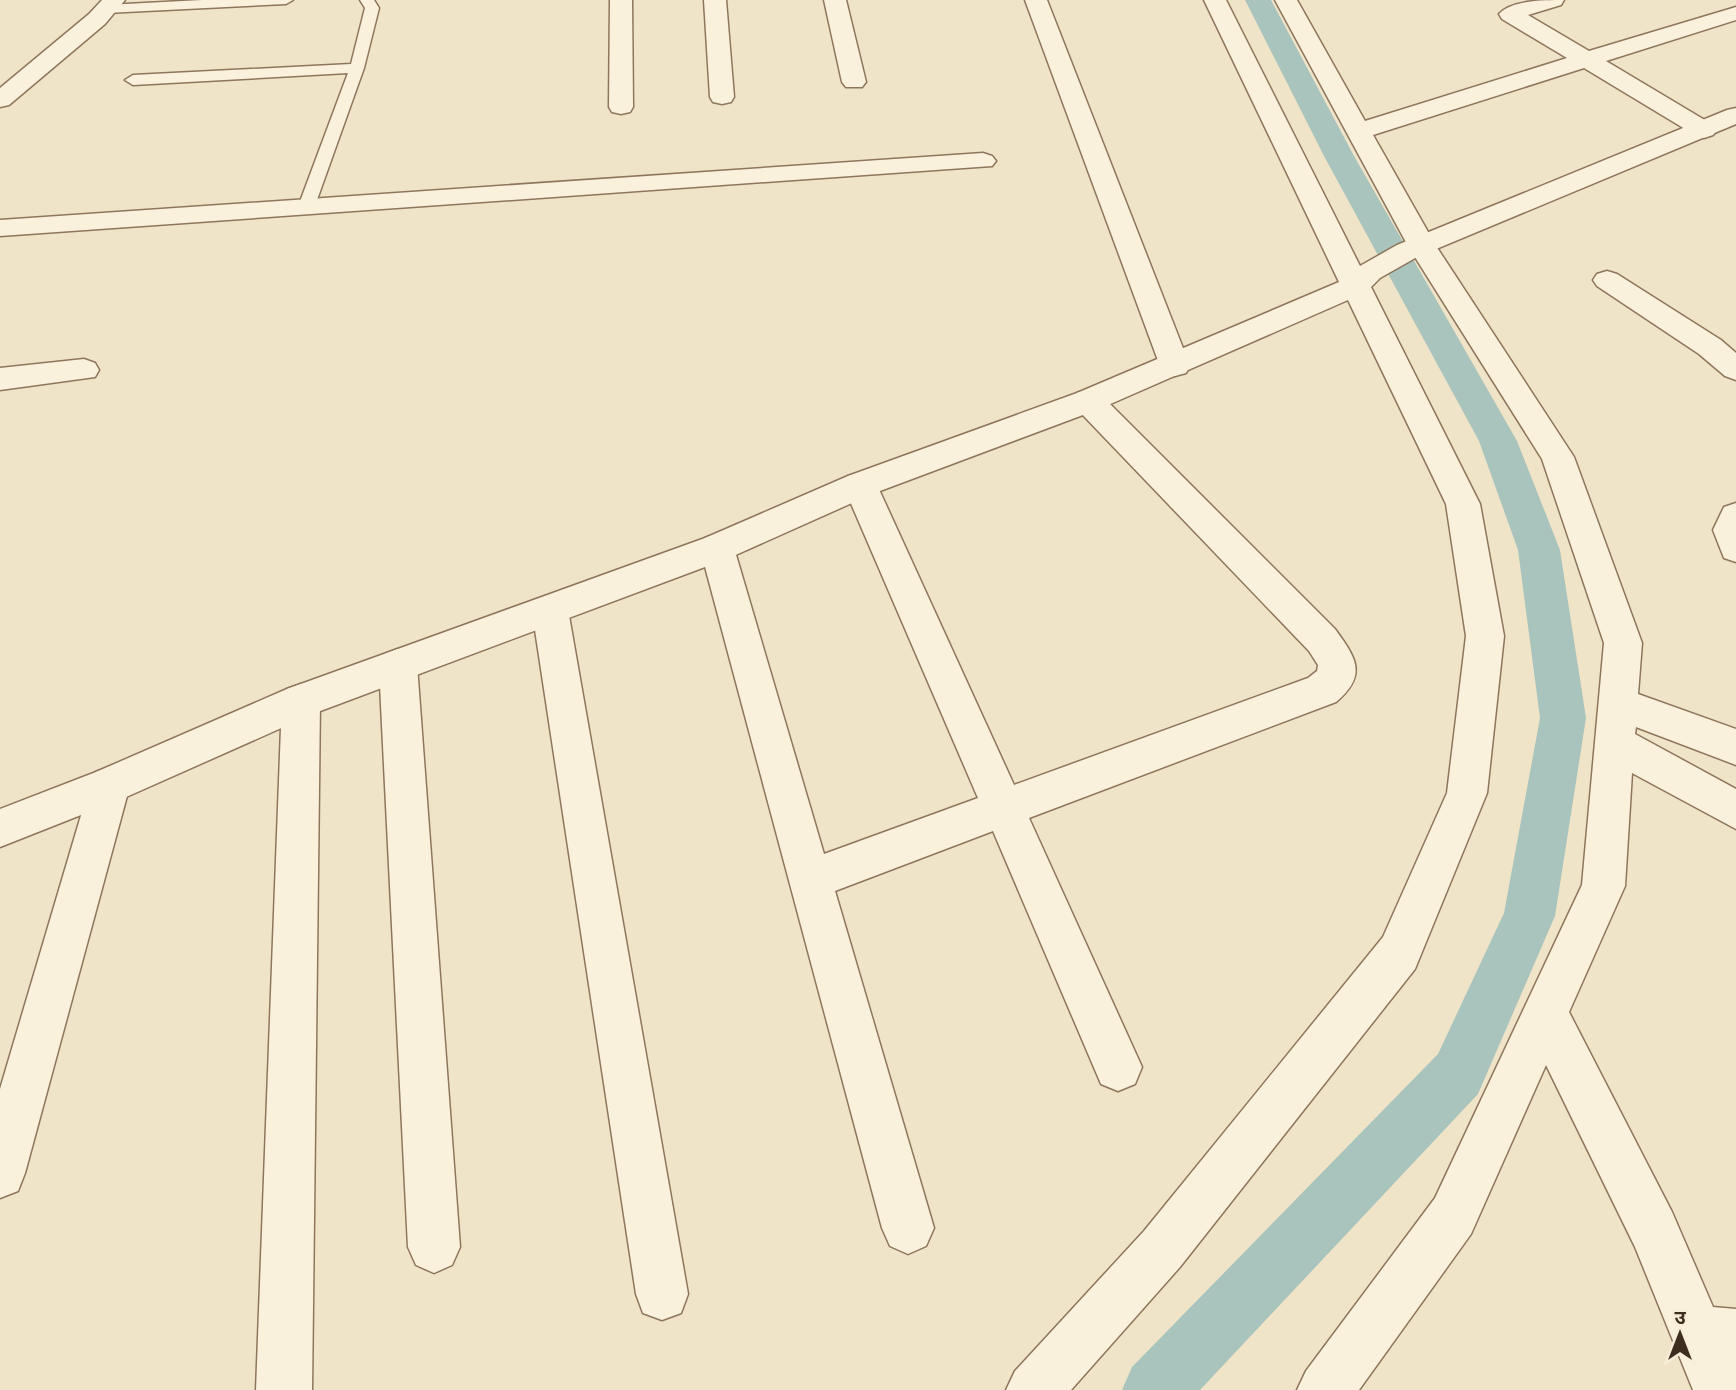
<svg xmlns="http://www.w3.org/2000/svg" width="1736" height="1390" font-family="Spectral,'Noto Sans Devanagari',serif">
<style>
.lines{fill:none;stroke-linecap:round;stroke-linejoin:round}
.canal{fill:#a9c4bc;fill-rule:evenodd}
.service-casing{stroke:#8d765c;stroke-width:3}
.minor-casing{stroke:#8d765c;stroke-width:3}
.tertiary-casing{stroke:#8d765c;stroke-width:3}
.service{fill:#faf1dc;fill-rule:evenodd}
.minor{fill:#faf1dc;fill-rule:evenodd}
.tertiary{fill:#faf1dc;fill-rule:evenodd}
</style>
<rect width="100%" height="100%" fill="#f0e4c8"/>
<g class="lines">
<polygon class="canal" points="1245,0 1271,0 1354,156 1517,441 1560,550 1586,718 1555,916 1478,1094 1200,1390 1122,1390 1132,1367 1438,1054 1504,913 1540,718 1518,550 1479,441 1324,156"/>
<defs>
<g id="service">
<polygon points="202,0 293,0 286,4 106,13 99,9 106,5"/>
<polygon points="360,0 374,0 379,8 364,68 313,211 307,212 298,207 348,73 133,85 125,80 133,75 351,64 365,8"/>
</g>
<g id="minor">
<polygon points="610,0 632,0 633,107 630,112 621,114 612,112 609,107"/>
<polygon points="704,0 726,0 734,97 731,102 722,104 713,102 710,97"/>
<polygon points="824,0 846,0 866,82 862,87 846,87 842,82"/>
<polygon points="1025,0 1047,0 1190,366 1186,373 1175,376 1164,373 1160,366"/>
<path d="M1275,0h22l68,121 202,-63 -65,-39 -3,-5c12,-14 46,-14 65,-14l-3,5 -33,10 61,36 147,-44v13l-130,41 107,64 4,5 -4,5 -9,3 -9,-3 -111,-67 -211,67 63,111 138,211 68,186 -4,51 98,35v36l-100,-38 -1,7 101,55v40l-104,-56 -7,113 -56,126 103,200 41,95 23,2v81h-43l-58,-143 -89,-182 -75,169 -112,156h-62l9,-19 129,-173 147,-313 22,-242 -62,-184 -134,-213z"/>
<polygon points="983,153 992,156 996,161 992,166 0,236 0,220"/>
<polygon points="1607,271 1617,274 1721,340 1736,353 1736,380 1725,376 1699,354 1597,286 1593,280 1597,274"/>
<polygon points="84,359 95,363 99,370 95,377 0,390 0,368"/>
<path d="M1088,390l11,3 236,236c21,29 33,46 1,73l-307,116 113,249 -7,17 -17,7 -17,-7 -108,-253 -158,60 99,337 -8,18 -18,8 -18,-8 -8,-18 -182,-680 5,-10 12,-4 12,4 5,10 90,306 154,-56 -135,-313 5,-9 12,-3 12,3 5,9 137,300 294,-107 9,-7 1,-6 -9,-14 -232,-242 -5,-8 5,-8z"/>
<polygon points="1736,503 1736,562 1724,558 1713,530 1724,507"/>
<polygon points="550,595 563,600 568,610 688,1294 681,1313 662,1320 643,1313 636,1294 532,610 537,600"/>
<polygon points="398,649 411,654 417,665 460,1247 452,1265 434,1273 416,1265 408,1247 379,665 385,654"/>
<polygon points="301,684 315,689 320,701 312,1390 256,1390 282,701 287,689"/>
<polygon points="110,767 124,772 130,785 25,1173 18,1191 0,1198 0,1089 90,785 96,772"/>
</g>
<g id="tertiary">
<polygon points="102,0 125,0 105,24 9,105 0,107 0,88 89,14"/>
<polygon points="1204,0 1226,0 1360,266 1397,245 1727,110 1736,108 1736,124 1417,257 1380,278 1371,287 1480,504 1504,636 1487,793 1415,969 1180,1267 1071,1390 1006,1390 1015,1371 1144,1231 1383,937 1447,793 1466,636 1446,504 1348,300 1099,409 872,494 729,558 315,713 124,798 0,847 0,809 96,772 287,689 705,538 848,476 1077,393 1339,282"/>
</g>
</defs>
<use href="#service" class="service-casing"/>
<use href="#minor" class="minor-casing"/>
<use href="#tertiary" class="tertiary-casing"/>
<use href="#service" class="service"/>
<use href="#minor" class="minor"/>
<use href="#tertiary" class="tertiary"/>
</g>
<g transform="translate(1680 1334)" stroke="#f7eed8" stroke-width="5" paint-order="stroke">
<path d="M0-5L12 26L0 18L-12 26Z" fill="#3d2e20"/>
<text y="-10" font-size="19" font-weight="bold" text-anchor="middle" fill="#3d2e20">उ</text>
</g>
</svg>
